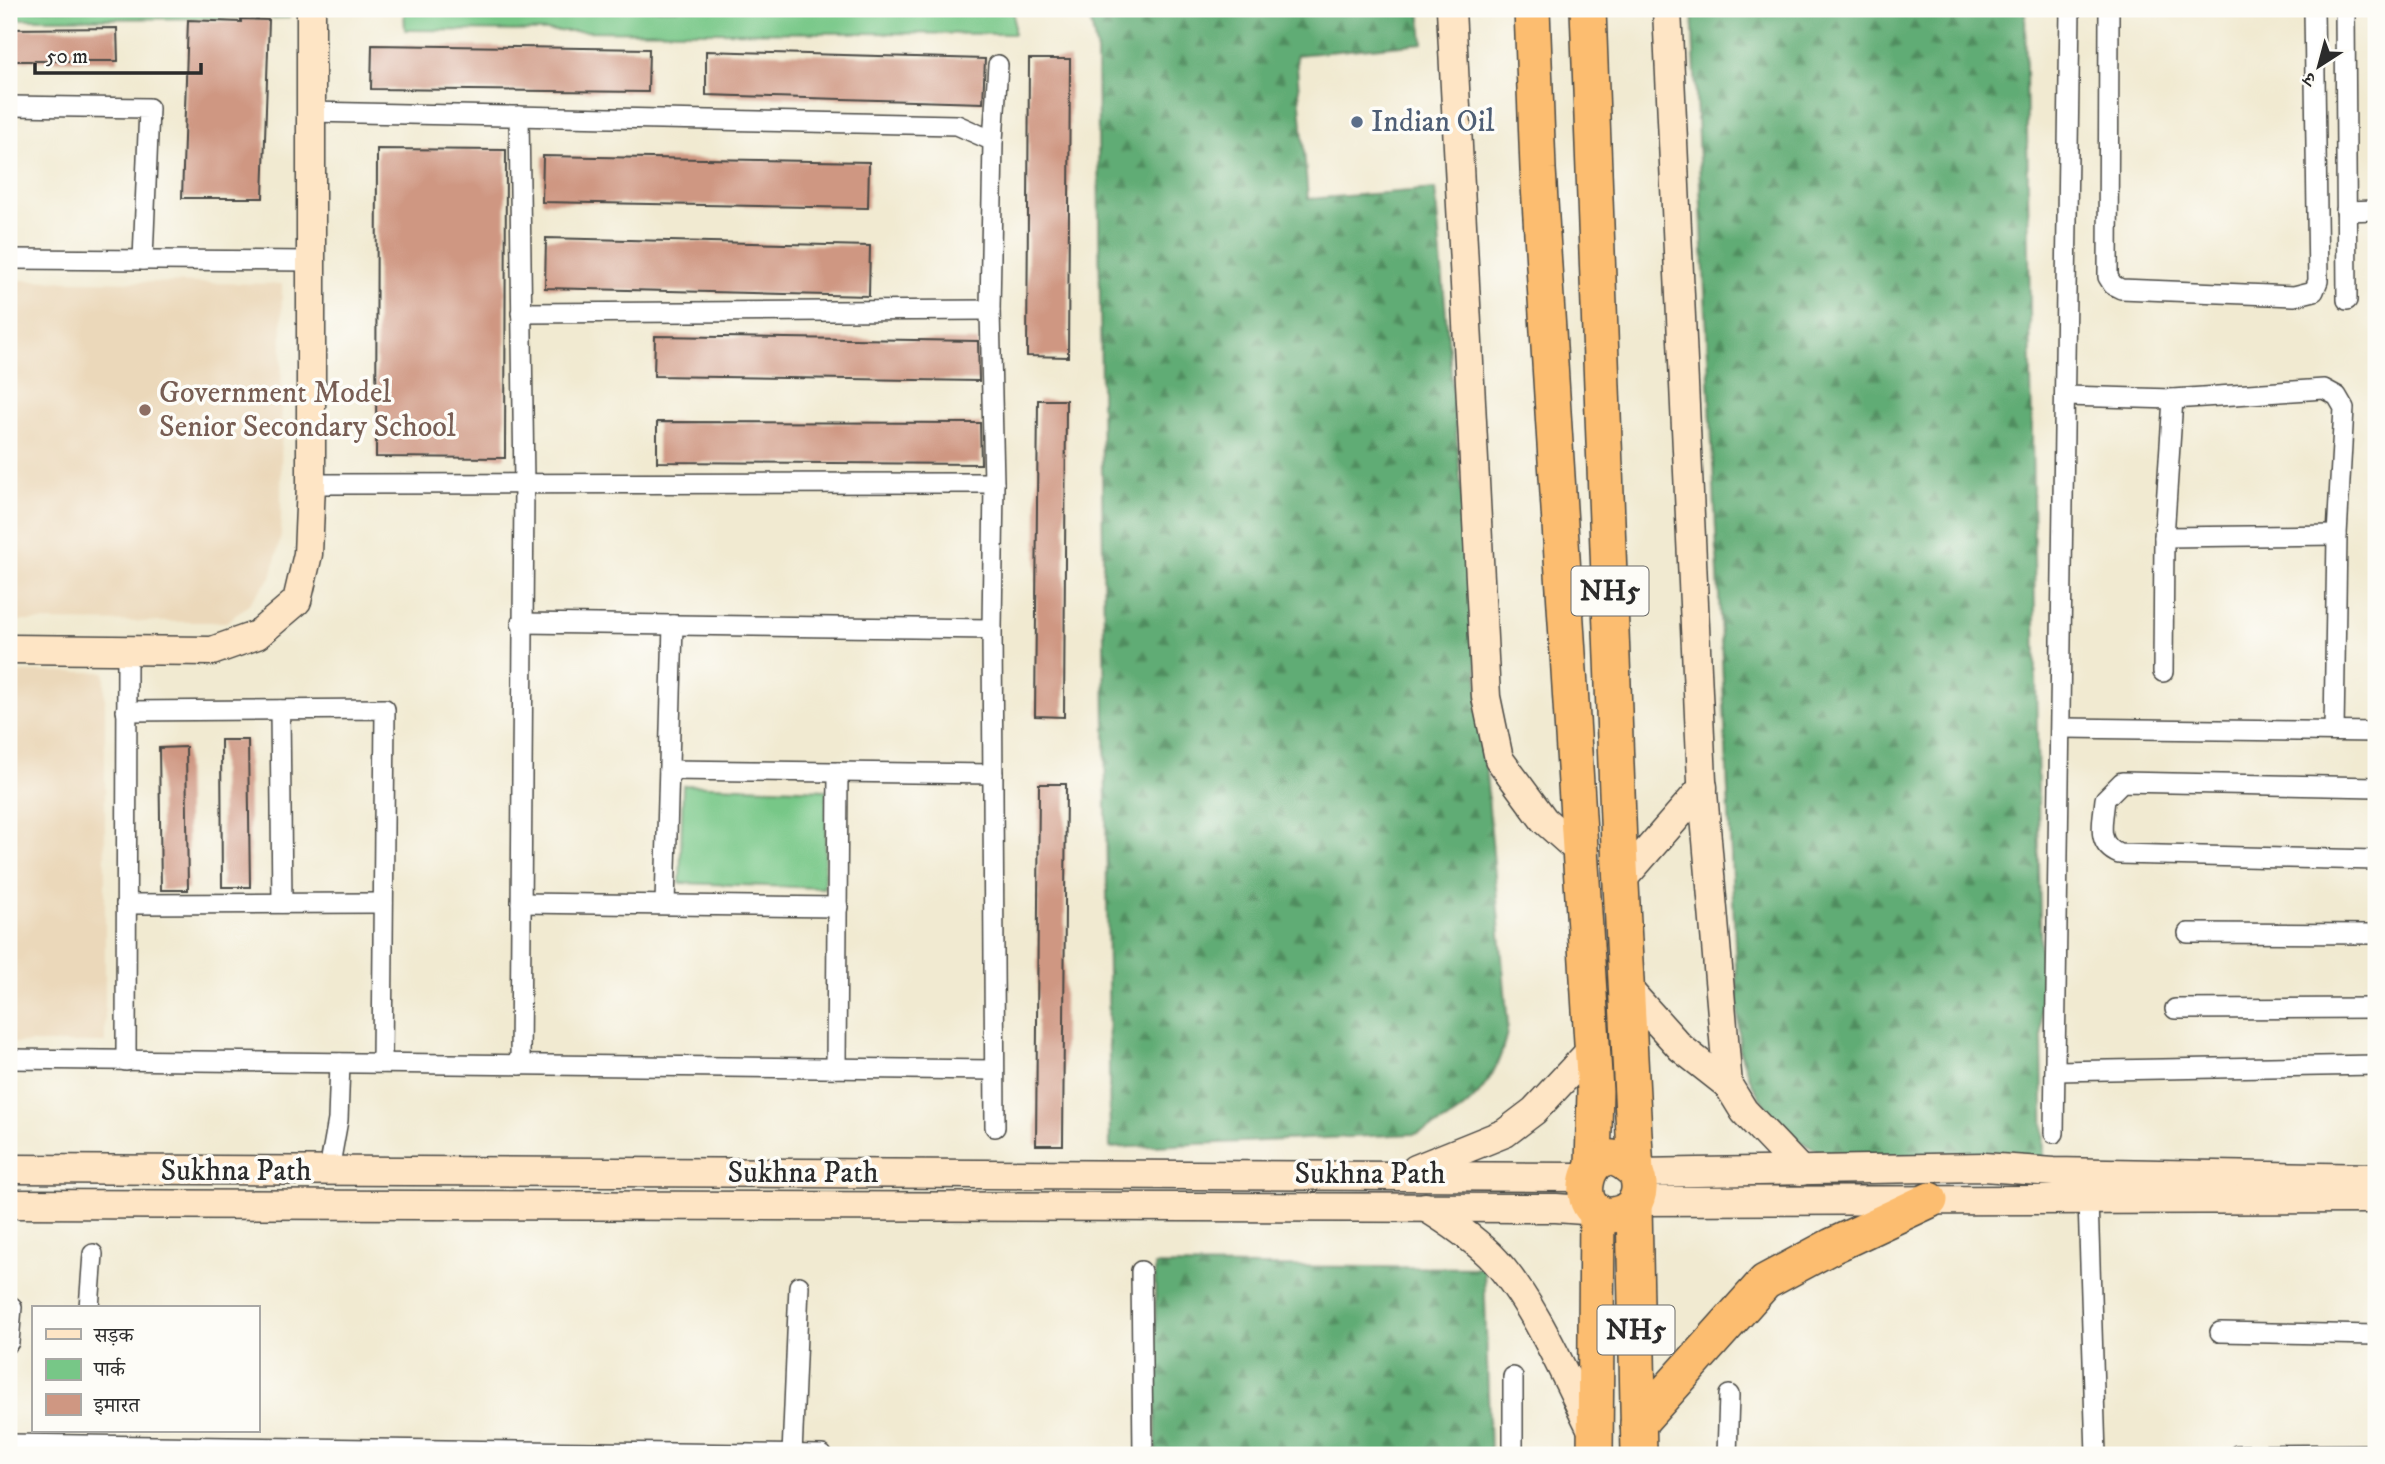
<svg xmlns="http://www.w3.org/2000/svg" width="2385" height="1464" font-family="'IM FELL DW Pica','Noto Serif Devanagari',serif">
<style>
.built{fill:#ebd8ba}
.green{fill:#77c787;stroke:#517959;stroke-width:2}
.forest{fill:url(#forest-firs);stroke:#466c50;stroke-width:2}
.building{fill:#cf9782}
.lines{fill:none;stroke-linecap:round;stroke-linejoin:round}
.street-casing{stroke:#494844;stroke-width:22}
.secondary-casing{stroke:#494844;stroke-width:31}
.highway-casing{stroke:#494844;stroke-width:38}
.street{stroke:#fff;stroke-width:19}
.secondary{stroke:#fee5c5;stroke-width:28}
.highway{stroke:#fcbd6f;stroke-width:35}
.service-dot{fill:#5c6f8a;stroke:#fdfcf7;stroke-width:2.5}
.education-dot{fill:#8d6e63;stroke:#fdfcf7;stroke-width:2.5}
.labels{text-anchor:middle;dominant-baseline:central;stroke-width:7;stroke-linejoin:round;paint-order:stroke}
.shield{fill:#fdfcf7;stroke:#6a6a68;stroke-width:2}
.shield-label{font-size:28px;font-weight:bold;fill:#2b2b2b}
.service-label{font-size:30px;fill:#4e5e75;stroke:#fdfcf7;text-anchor:start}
.education-label{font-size:30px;fill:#785e54;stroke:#fdfcf7;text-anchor:start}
.street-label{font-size:30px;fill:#2b2b2b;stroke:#fdfcf7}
</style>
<defs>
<pattern id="forest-firs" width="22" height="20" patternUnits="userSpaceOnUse" patternTransform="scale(1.75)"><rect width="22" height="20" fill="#61ac74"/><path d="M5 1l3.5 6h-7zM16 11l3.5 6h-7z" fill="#508c5f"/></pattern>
</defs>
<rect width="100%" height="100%" fill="#fdfcf7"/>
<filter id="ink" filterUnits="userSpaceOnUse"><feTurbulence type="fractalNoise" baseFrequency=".0143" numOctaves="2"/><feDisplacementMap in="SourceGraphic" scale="14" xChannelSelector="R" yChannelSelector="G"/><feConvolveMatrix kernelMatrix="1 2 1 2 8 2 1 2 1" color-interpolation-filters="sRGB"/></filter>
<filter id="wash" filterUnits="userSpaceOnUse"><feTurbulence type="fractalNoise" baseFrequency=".00686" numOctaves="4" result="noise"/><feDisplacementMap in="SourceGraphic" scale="28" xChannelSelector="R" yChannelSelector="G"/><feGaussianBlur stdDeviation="1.57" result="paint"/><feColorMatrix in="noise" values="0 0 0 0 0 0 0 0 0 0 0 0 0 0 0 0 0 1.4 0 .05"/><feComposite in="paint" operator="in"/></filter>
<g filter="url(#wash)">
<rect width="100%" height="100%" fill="#f1ead1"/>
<g class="built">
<polygon points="9,280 282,284 281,536 271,577 246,607 226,622 9,621"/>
<rect x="9" y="672" width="96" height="371"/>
</g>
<g class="green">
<polygon points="9,9 289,9 289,18 9,19"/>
<polygon points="404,9 1014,9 1014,34 405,30"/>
<polygon points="683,785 827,790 824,888 680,883"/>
</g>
<g class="forest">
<path d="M1088,9h332l3,34 -127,12 12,144 127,-10 73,836c-8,55 -40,92 -93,109l-305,14 -13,-1096z"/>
<path d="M1692,9h333l19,1152c-56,-2 -112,-3 -168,-5 -16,0 -39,4 -54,-3 -43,-19 -69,-57 -82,-101z"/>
<polygon points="1155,1265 1484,1268 1490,1455 1156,1455"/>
</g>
<g id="blocks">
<g class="building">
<polygon points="241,19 269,20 263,198 182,198 188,20 241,22"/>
<polygon points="117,28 118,61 9,61 9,29"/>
<polygon points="372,45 649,49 648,92 371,89"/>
<polygon points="706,51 985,59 983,103 706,95"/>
<polygon points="1029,59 1070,59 1068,357 1027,356"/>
<polygon points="377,149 506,150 505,458 376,457"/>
<polygon points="543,156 869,162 868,208 542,202"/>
<polygon points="546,238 870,246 869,296 545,288"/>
<polygon points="655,336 978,341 979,381 654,376"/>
<polygon points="1038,400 1066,400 1064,717 1035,716"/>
<polygon points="657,422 980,423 981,464 657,462"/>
<polygon points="221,740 248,740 250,887 222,887"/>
<polygon points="186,747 188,890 161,890 159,748"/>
<polygon points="1039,784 1066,784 1063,1145 1036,1145"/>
</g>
</g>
</g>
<g filter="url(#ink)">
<use href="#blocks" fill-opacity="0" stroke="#494844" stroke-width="2"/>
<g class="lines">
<defs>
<g id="street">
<polyline points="2109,9 2108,277 2113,285 2121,289 2294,296 2314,291 2318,281 2314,9"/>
<polyline points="2345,9 2347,300"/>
<polyline points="9,106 149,108 143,260"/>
<polyline points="309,112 957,125 993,141 990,310 994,483 992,629 995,1127"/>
<polyline points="519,116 524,484 520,1065"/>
<polyline points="993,141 998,65"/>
<polyline points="2346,211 2376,210"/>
<polyline points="9,259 310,261"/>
<polyline points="521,313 990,310"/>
<polyline points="2066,396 2173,399 2324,389 2337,396 2344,408 2337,535 2334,731"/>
<polyline points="2173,399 2164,537 2337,535"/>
<polyline points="311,484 994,483"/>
<polyline points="521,623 992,629"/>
<polyline points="2163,672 2164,537"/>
<polyline points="280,710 282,903"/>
<polyline points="126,711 385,709 382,1063"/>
<polyline points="2062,728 2376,732"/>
<polyline points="669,770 993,774"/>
<path d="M2376,787l-254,-5 -17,17c-2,23 -10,45 14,55l257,6"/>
<polyline points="521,903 838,907"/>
<polyline points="126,904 383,903"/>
<polyline points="665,904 673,625"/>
<polyline points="2188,933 2376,934"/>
<polyline points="2175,1009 2376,1008"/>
<polyline points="9,1059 994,1070"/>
<polyline points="126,1061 127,650"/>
<polyline points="836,1068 838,772"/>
<polyline points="2056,1071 2376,1065"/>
<polyline points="2054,1133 2070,9"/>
<polyline points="329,1170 338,1120 340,1063"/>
<polyline points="2088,1200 2096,1455"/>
<polyline points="1141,1271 1143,1455"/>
<polyline points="9,1307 12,1307 9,1342"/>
<polyline points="89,1308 93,1254"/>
<polyline points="2220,1332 2376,1335"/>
<polyline points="9,1444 822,1455"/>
<polyline points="792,1455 799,1286"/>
<polyline points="1513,1455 1513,1377"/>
<polyline points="1727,1455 1729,1395"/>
<polyline points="2238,1455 2376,1454"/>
</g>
<g id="secondary">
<polyline points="1451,9 1486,697 1499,759 1544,820 1580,852"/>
<polyline points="1667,9 1702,781 1728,1085 1744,1111 1801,1171"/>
<polyline points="9,649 212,651 257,635 297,601 308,554 311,484 311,9"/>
<polyline points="1621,881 1703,787"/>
<polyline points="1626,987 1681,1048 1728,1085"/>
<polyline points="9,1169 1585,1177"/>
<polyline points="1416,1169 1505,1133 1534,1111 1592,1049"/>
<polyline points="1636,1173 1984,1167 2054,1172 2376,1178"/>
<polyline points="1636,1201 2376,1199"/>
<polyline points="9,1204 1556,1208 1597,1211"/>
<path d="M1425,1207c23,14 45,29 65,48 43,43 77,126 105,181"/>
</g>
<g id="highway">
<polyline points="1532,9 1538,169 1595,1091 1593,1165"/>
<path d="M1588,9l31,837 17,327c7,16 2,34 -15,40 -59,19 -37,-95 15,-40"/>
<polyline points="1634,1205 1639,1455"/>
<polyline points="1638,1424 1765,1282 1832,1246 1930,1200"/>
<polyline points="1595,1455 1597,1211"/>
</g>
</defs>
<use href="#street" class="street-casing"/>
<use href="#secondary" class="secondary-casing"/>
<use href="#highway" class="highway-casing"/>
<use href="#street" class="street"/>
<use href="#secondary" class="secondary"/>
<use href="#highway" class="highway"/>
</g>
</g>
<circle class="service-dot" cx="1357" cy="122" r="7"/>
<circle class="education-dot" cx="145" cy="410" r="7"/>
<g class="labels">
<g class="shield">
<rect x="1571.5" y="566.5" width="77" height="49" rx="5"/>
<rect x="1597.5" y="1305.5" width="77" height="49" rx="5"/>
</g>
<g class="shield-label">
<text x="1610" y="591">NH5</text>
<text x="1636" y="1330">NH5</text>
</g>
<g class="service-label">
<text x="1371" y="122">Indian Oil</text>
</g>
<g class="education-label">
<text x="159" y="393">Government Model<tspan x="159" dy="34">Senior Secondary School</tspan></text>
</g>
<g class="street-label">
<text x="236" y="1171">Sukhna Path</text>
<text x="803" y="1173">Sukhna Path</text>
<text x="1370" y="1174">Sukhna Path</text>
</g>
</g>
<rect width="2385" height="1464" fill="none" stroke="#fdfcf7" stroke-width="35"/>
<rect x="32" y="1306" width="228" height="126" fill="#fdfcf7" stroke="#a9a8a5" stroke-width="2"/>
<rect x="46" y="1329" width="35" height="10" fill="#fee5c5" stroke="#a9a8a5" stroke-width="2"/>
<text x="94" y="1342" font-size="21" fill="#2b2b2b">सड़क</text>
<rect x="46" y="1359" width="35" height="21" fill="#77c787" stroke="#a9a8a5" stroke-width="2"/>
<text x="94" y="1376" font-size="21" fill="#2b2b2b">पार्क</text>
<rect x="46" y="1394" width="35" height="21" fill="#cf9782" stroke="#a9a8a5" stroke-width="2"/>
<text x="94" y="1412" font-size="21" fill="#2b2b2b">इमारत</text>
<g transform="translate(2319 66) rotate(216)" stroke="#fdfcf7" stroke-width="5" paint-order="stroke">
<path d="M0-5L12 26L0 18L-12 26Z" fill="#2b2b2b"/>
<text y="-10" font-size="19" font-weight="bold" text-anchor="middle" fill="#2b2b2b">उ</text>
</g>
<path d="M35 63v10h166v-10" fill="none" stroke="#2b2b2b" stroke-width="3.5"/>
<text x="46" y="63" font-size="21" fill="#2b2b2b" stroke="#fdfcf7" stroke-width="5" paint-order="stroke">50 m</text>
</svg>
